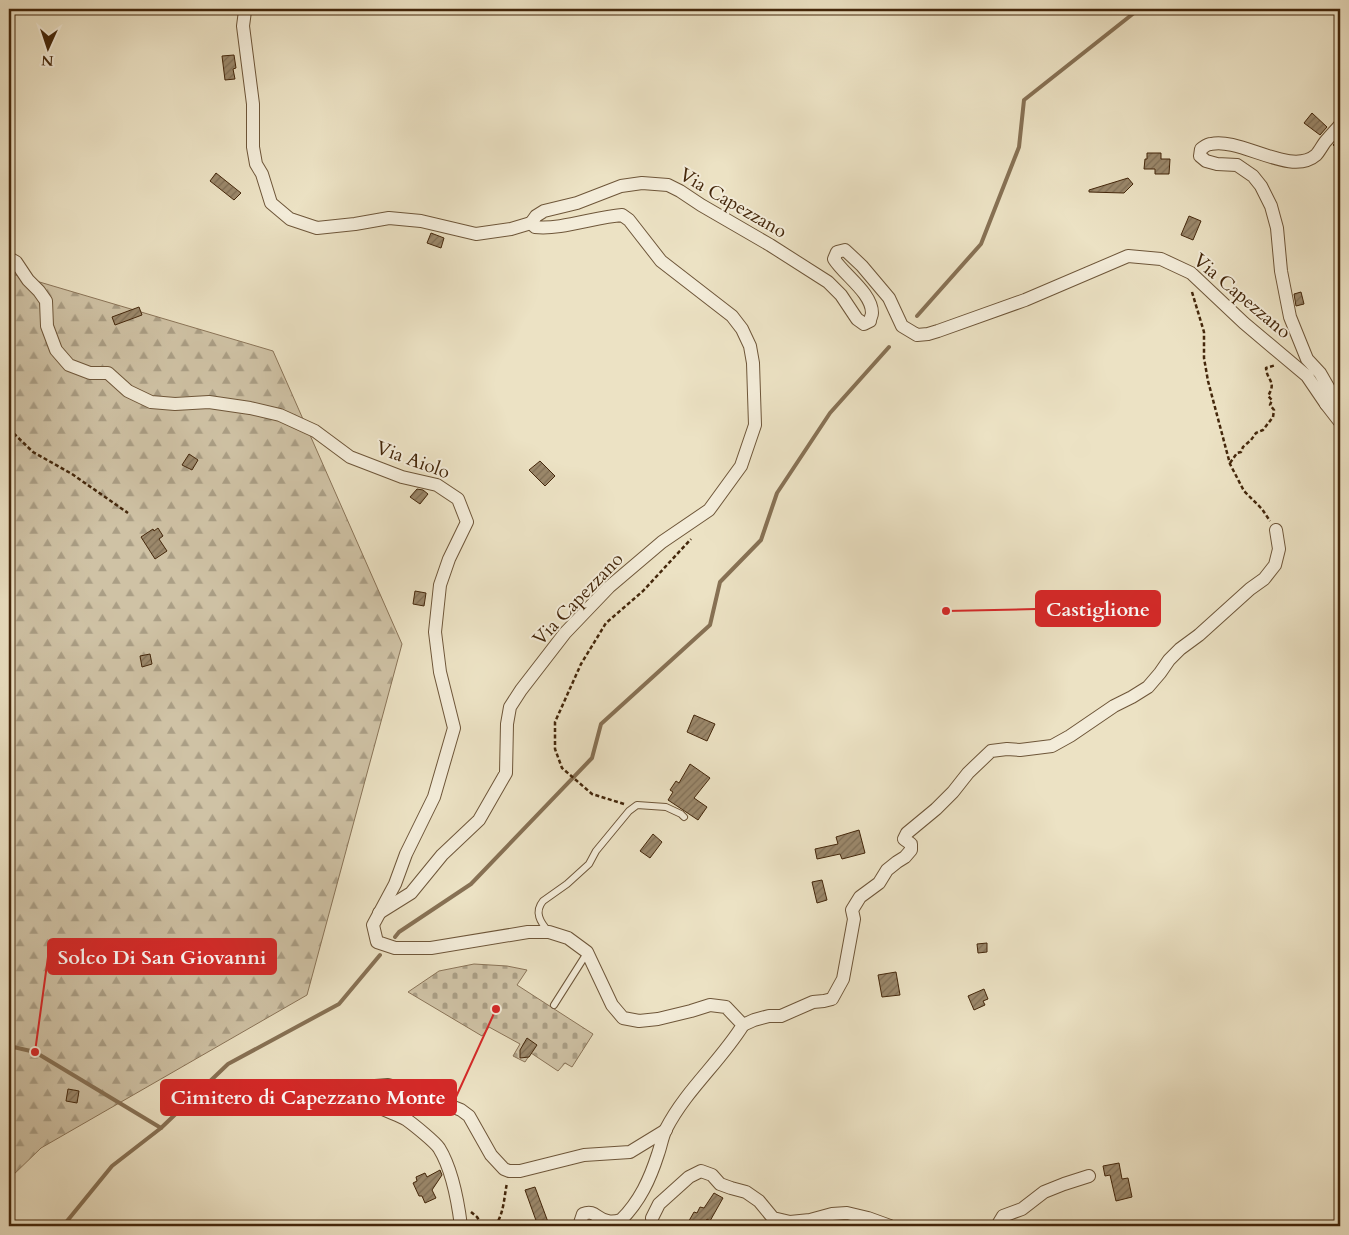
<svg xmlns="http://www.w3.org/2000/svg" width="1349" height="1235" font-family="Cardo,serif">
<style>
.forest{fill:url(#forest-firs);stroke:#8a7458}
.cemetery{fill:url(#cemetery-stones);stroke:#8a7458}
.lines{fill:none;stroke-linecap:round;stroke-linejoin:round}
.stream{stroke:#877154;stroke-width:4}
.building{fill:url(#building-hatch);stroke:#44270b}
.service-casing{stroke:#6e5639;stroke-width:8}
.minor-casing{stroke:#6e5639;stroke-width:14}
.path{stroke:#44270b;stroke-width:2.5;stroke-dasharray:4 2.5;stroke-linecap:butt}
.service{stroke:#f3ecd9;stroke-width:6}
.minor{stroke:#f3ecd9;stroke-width:12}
.labels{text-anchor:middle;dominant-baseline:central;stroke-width:4;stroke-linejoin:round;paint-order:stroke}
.street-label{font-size:19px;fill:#44270b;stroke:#f3ecd9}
.leader{fill:none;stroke:#d62828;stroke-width:2}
.callout-dot{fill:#d62828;stroke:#f3ecd9;stroke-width:2}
.callout{fill:#d62828;stroke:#d62828;stroke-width:2}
.callout-label{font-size:20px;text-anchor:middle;font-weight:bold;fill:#fff}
</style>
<defs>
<pattern id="forest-firs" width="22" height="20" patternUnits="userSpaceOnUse" patternTransform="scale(1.25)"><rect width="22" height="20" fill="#cfc2a5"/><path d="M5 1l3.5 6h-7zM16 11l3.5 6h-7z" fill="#aa9e85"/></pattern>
<pattern id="cemetery-stones" width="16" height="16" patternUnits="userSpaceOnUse" patternTransform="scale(1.25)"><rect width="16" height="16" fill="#cfc2a5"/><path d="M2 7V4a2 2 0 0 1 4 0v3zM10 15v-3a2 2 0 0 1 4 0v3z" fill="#aa9e85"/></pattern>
<pattern id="building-hatch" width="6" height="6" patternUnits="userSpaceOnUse" patternTransform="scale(1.25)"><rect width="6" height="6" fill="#9b886b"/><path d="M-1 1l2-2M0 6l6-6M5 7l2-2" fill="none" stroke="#806f56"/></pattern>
</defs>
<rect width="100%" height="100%" fill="#ece2c4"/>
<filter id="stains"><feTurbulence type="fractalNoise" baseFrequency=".004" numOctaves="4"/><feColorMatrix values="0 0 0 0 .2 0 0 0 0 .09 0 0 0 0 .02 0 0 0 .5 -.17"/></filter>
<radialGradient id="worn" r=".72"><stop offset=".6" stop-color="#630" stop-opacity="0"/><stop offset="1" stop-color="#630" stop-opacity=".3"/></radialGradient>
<polygon class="forest" points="9,273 273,351 402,644 307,995 41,1148 9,1179"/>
<polygon class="cemetery" points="474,964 507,966 527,970 517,985 593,1034 572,1067 565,1063 558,1071 531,1053 525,1062 513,1056 520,1044 489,1027 482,1036 408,992 439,971"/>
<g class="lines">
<g class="stream">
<polyline points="917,316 981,244 1019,147 1024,100 1139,9"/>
<polyline points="395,937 399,932 471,884 592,758 601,724 710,625 720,582 761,540 777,493 830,413 889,347"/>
<polyline points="9,1046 35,1052 161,1128"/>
<polyline points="63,1226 112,1166 161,1128 228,1064 339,1004 380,955"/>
</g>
</g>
<g class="building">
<polygon points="234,55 236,68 233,69 235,79 225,80 222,56"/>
<polygon points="1312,113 1327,127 1320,135 1304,123"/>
<polygon points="1340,138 1340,151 1333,145"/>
<polygon points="1147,153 1161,153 1161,159 1170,159 1169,174 1155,174 1155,169 1144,169 1145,159 1147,159"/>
<polygon points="216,173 241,193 234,200 210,181"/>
<polygon points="1128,178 1133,184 1124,193 1089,192 1089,190"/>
<polygon points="1189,216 1201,221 1193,240 1181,235"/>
<polygon points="431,233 444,238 441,248 427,243"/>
<polygon points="1301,292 1304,304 1296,306 1294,294"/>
<polygon points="139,307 142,315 115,325 112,317"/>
<polygon points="189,454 198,460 192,470 182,465"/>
<polygon points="540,461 555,476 545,486 529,470"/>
<polygon points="417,489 423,490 428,494 420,504 410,497"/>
<polygon points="158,528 163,536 159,539 167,551 155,559 141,537 153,529 154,531"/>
<polygon points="415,591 426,593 424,606 413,604"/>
<polygon points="150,654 152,664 142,667 140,656"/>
<polygon points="694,715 715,724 707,741 687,732"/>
<polygon points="690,764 710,778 694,798 707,807 698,820 668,800 673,792 670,790 676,781 679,783"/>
<polygon points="859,830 865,853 842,859 840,854 817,859 815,849 838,844 836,837"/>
<polygon points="653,834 662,842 650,858 640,851"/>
<polygon points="822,880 827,900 817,903 812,882"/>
<polygon points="987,943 987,952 978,953 977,944"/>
<polygon points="896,972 900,995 882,997 878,975"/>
<polygon points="984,989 988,999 983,1001 985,1005 974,1010 968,996"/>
<polygon points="527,1038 537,1045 529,1057 520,1058 520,1050"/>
<polygon points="68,1089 79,1091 77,1103 66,1101"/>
<polygon points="1119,1163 1122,1179 1128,1178 1132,1197 1116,1201 1110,1175 1105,1176 1103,1166"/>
<polygon points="440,1170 442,1175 432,1190 436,1198 425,1203 422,1196 419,1196 413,1183 417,1181 416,1177 425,1173 427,1177"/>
<polygon points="535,1187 548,1222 538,1226 525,1190"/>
<polygon points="714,1193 723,1198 710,1221 707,1219 703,1226 686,1226 694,1212 697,1213 700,1207 704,1208"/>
</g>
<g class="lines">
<defs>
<g id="service">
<path d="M549,932c-9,-10 -15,-20 -6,-31l24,-17 22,-20 7,-13 33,-40 8,-6 29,2 15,7 3,3"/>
<polyline points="554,1005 587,953"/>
</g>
<g id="minor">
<polyline points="247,9 245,11 243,26 253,104 253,147 256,164 262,174 271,203 290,219 317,228 355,224 389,218 421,221 476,234 511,229 531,223"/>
<path d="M9,258l7,4 12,18 11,11 7,10 1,25 9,24 13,15 21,8h18l20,18 23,11 24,2 34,-2 41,6 30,7 35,16 35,26 52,20 35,8 21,14 9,23 -18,37 -9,26 -5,47 5,40 14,56 -20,69 -28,57 -11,30 -22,41 4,17 18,6h36l97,-16h21l19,6 19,14 25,53 11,13 16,3 19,-2 33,-8 19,-6 16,2 17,18c-23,37 -57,65 -77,104 -4,8 -5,17 -8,25 -8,25 -18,47 -37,66 -4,1 -9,2 -13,1 -11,-1 -13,-12 -25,-7l-4,12"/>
<polyline points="1326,404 1340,422"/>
<path d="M379,913l32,-20 31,-38 37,-35 27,-47 1,-49 3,-17 11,-17 44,-57 44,-46 53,-45 47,-32 32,-44 14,-41 -2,-62 -3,-17 -8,-17 -10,-13 -71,-55 -32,-41 -7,-5c-27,2 -61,15 -87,12l-4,-4 5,-7 8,-5 33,-8 44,-17 21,-3 26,2 12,6 21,14 69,40 58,37 13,13 16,24 7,5 6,-3c0,-3 2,-5 2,-8 0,-20 -28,-38 -38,-54l3,-7 8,-2 17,16 27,32 13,28 15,9 11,-1 10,-3 87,-31 103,-44 33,3 30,14 53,50 63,53 19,28 6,-3v-6l-4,-8 -8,-14 -13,-14 -17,-42 -9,-46 -4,-43 -6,-22 -10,-20 -8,-10 -16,-11 -20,-1 -11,-3 -6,-5 1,-7c3,-2 6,-5 10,-5 29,-7 80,33 105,11 3,-3 6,-9 9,-13 5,-6 10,-11 15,-17"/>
<polyline points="743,1025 754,1020 769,1016 781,1016 813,1002 824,1001 832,999 843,979 852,930 854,919 852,910 860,897 879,883 887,870 897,862 905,857 911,850 911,844 904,839 907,833 936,809 953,792 968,773 991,751 1007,749 1020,750 1052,746 1070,736 1114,706 1132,697 1148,687 1160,673 1169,660 1180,649 1199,635 1250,589 1264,579 1275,565 1279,549 1276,530"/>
<polyline points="652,1218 659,1204 689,1177 701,1171 712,1175 720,1184 731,1188 746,1192 759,1201 773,1218 790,1222 810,1220 832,1214 847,1213 868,1218 890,1226"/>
<path d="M461,1226c-3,-24 -9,-57 -22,-78 -4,-6 -25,-23 -32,-28 -14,-8 -30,-10 -40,-23l2,-5 6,-6 13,-1 33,9 40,16 8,6 22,39 13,14 5,2h11l64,-16 46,-3 36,-22"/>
<polyline points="997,1226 1003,1216 1022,1209 1044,1192 1064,1184 1089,1176"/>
</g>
</defs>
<use href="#service" class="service-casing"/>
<use href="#minor" class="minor-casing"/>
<g class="path">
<polyline points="1192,292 1204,332 1204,358 1208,381 1230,464 1244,491 1262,509 1270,521"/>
<polyline points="9,429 33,452 72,474 128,513"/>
<path d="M1230,463l7,-10 4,-1 2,-5 8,-7 5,-7 7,-3 10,-13 1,-7 -4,-5 2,-5 -4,-4c9,-15 -1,-15 -2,-28l10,-3"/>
<polyline points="9,667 9,668"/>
<polyline points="9,775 13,822 9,863"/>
<polyline points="624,804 592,794 562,768 555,749 555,722 581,664 606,623 643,591 691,539"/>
<polyline points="471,1212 477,1217 483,1226"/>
<path d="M495,1226c9,-12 9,-29 12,-43"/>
</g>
<use href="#service" class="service"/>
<use href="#minor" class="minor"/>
</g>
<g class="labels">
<g class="street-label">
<text transform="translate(733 203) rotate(30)">Via Capezzano</text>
<text transform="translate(1242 296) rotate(40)">Via Capezzano</text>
<text transform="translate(413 460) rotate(20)">Via Aiolo</text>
<text transform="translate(578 599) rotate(-46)">Via Capezzano</text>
</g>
</g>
<path class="leader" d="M946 611L1036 609M35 1052L48 957M496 1009L456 1097"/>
<g class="callout-dot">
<circle cx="946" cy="611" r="5"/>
<circle cx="35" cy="1052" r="5"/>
<circle cx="496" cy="1009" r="5"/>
</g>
<g class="callout">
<rect x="1036" y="591" width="124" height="35" rx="5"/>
<rect x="48" y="939" width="228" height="35" rx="5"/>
<rect x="161" y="1080" width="295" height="35" rx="5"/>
</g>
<g class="callout-label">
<text x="1098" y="616">Castiglione</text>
<text x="162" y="964">Solco Di San Giovanni</text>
<text x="308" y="1104">Cimitero di Capezzano Monte</text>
</g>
<rect width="1349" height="1235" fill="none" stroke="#ece2c4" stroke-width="30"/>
<rect x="10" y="10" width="1329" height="1215" fill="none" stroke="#44270b" stroke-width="2.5"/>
<rect x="15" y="15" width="1319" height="1205" fill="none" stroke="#44270b"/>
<g transform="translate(48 48) rotate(183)" stroke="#f3ecd9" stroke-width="4" paint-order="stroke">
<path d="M0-4L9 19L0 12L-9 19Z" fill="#44270b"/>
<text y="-8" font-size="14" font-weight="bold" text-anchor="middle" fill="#44270b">N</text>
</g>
<rect width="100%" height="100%" filter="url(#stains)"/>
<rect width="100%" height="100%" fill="url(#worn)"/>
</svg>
